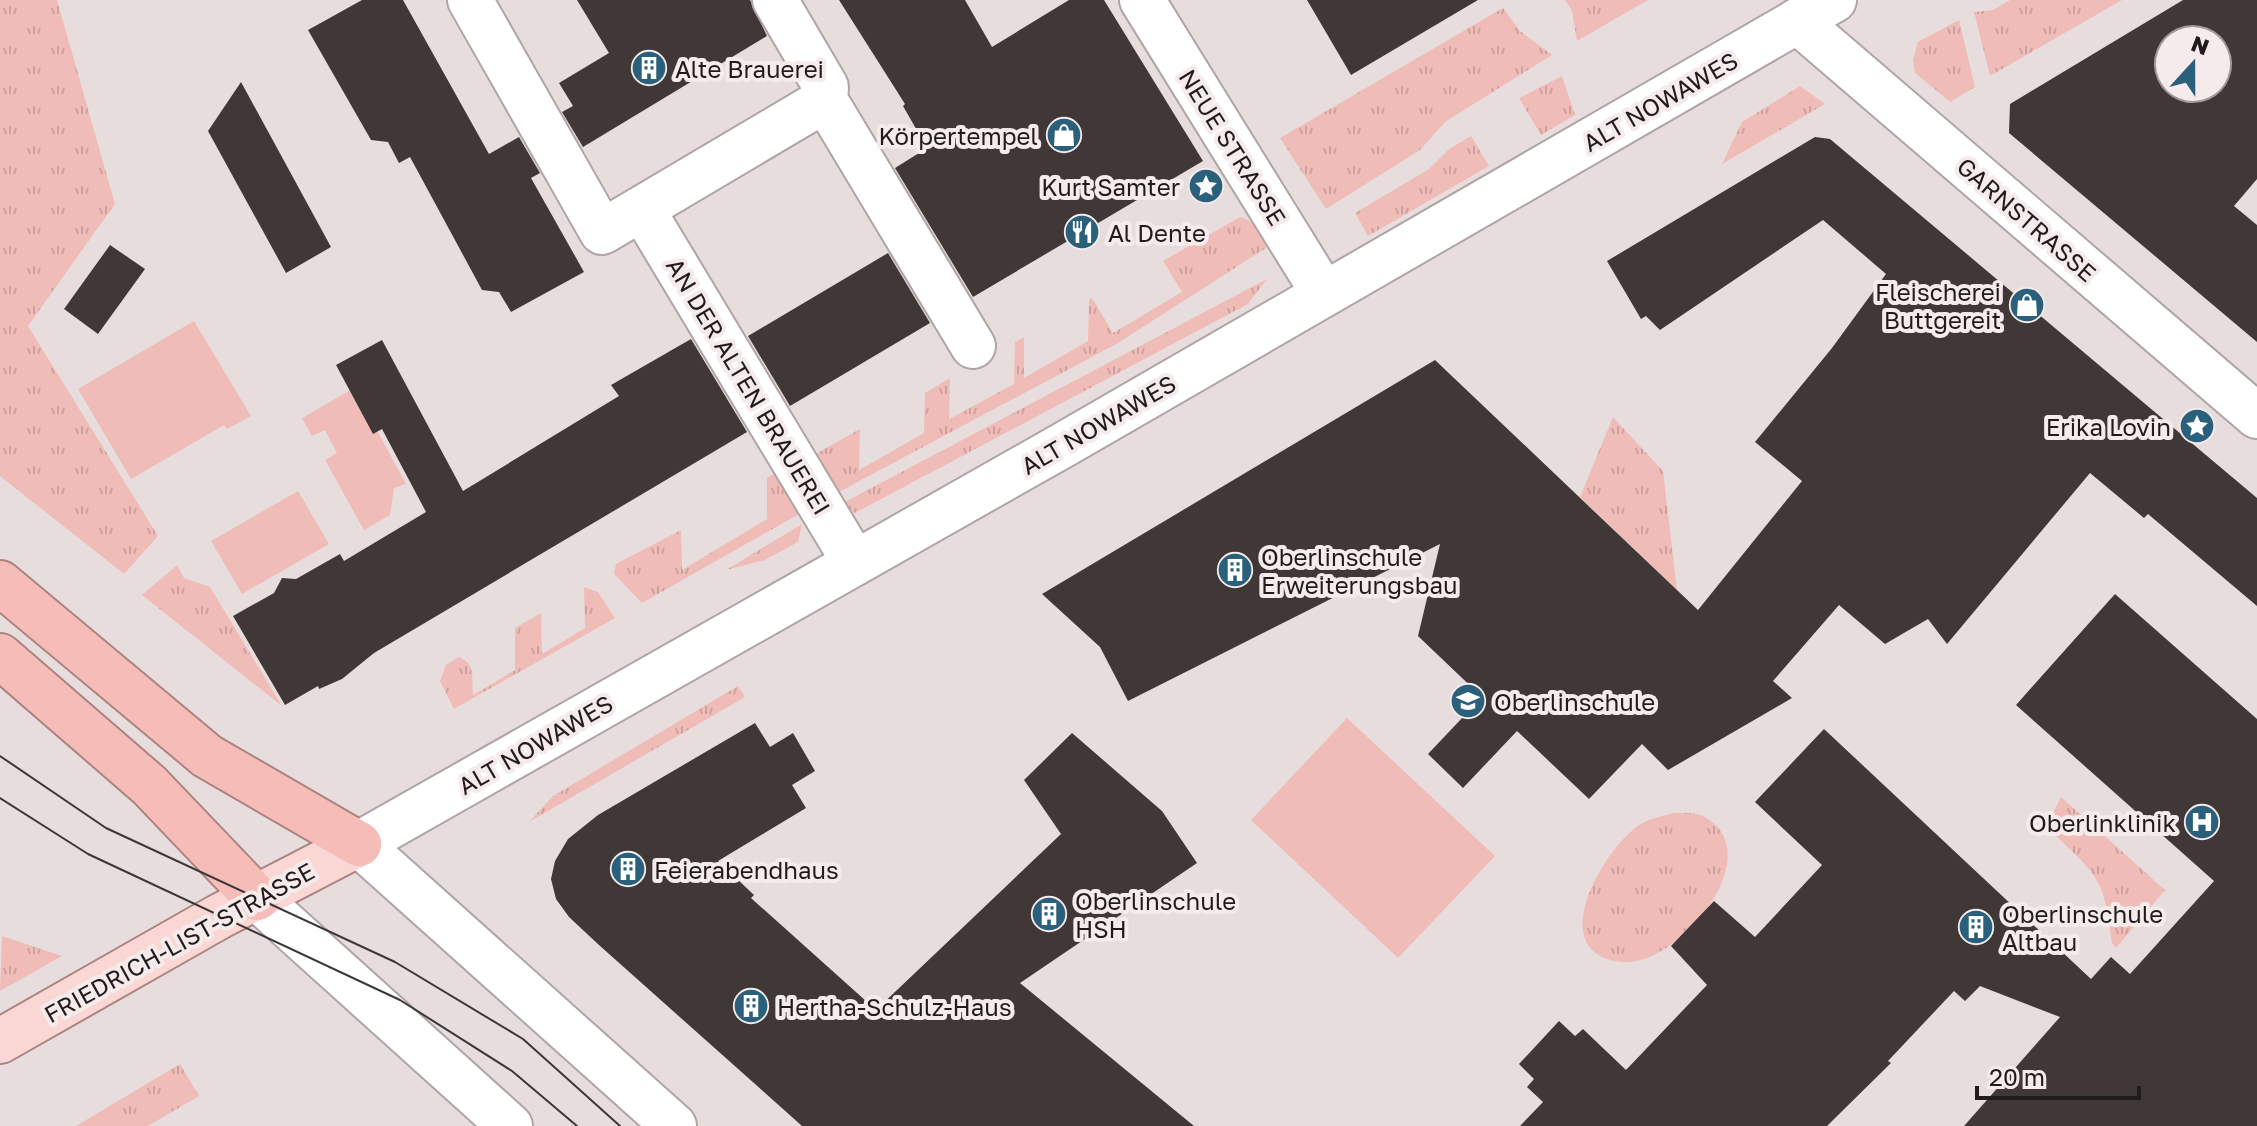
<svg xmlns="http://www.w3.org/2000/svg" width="2257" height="1126" font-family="'Golos Text',sans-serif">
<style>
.grass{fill:url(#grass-tufts)}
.green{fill:#f0bcb8}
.building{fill:#403837;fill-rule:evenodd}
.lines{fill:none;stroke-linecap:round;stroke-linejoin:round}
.minor-casing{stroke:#afa5a4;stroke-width:48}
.major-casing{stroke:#ab8481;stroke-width:48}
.highway-casing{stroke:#ab8481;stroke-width:48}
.minor{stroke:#fff;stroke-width:44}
.major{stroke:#fad7d4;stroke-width:44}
.highway{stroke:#f6bcb8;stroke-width:44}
.tram{stroke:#3c3737;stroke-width:2}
.labels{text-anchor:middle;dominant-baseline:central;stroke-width:8;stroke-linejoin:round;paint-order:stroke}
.poi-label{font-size:24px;fill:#201c1c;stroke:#f5ebea;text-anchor:start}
.street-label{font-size:24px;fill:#201c1c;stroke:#f5ebea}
</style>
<defs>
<pattern id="grass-tufts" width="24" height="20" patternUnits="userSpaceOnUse" patternTransform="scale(2)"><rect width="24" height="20" fill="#f0bcb8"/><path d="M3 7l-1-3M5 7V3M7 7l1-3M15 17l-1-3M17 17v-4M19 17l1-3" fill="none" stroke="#cea19e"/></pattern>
</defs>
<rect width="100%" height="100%" fill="#e8dddd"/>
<g class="grass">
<polygon points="0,0 57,0 115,204 28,326 158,536 124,574 0,476"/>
<polygon points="1565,0 1648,0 1577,41 1572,11"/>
<polygon points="2010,0 2122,0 1990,76 1974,12 1993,10"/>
<polygon points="1503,8 1520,31 1552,55 1445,122 1420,150 1326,209 1280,138"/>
<polygon points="1959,20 1975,87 1950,102 1915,73 1913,60 1918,42"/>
<polygon points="1562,76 1575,115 1541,135 1519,98"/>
<polygon points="1800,86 1825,104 1722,164 1742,122"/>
<polygon points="1471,136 1489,166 1368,236 1355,213 1429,169 1449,149"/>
<path d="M1240,217c16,5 24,15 26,31l-148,95 -283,151 -23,-38 48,-27 -1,41 65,-37 1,-40 25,-15 -1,41 65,-35 1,-42 9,-5v41l64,-37 1,-41 3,-2 21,35 69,-41 -19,-31z"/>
<polygon points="1267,279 1248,304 855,513 839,505"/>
<polygon points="1613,417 1663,471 1677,590 1580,497"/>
<polygon points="774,474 779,477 799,514 642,603 614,574 616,564 681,530 682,570 767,519 767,478"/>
<polygon points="802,524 798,542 765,560 726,570"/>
<polygon points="177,565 184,578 210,587 282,706 142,595"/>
<path d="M584,587l14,5 17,26 -161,91 -14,-28 6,-16 13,-8c18,7 12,23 14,38l42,-25v-42l26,-15 1,41 43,-26z"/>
<polygon points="738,686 745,697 529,822 553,796"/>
<path d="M2061,797l104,93 -49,58 -4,-5c-8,-64 -12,-65 -58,-109l-1,-21z"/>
<path d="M1673,813c9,0 22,-1 30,3 70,36 -25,153 -82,146 -78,-9 -19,-111 18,-137 9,-6 24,-9 34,-12z"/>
<polygon points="2,936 62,956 0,991"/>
<polygon points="180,1064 199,1096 148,1126 76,1126"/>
</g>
<g class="green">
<polygon points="194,321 251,416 227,429 224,425 131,479 78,389"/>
<polygon points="354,388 406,484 394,488 390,515 364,530 325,460 337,453 325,430 312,436 302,418"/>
<polygon points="298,491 329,544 242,594 211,541"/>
<polygon points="1347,718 1495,856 1398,958 1251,820"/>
</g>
<g class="building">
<polygon points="362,0 403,0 489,154 519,137 540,173 531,178 584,272 511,312 499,292 482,290 410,157 399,163 388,142 371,140 308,30"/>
<polygon points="577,0 750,0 767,36 583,147 562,112 573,106 559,83 609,53"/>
<polygon points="839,0 965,0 992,47 1069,0 1104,0 1203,161 973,297 895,168 927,148 903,106 905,104"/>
<polygon points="1307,0 1478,0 1351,75"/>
<path d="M2183,0h74v179l-23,27 23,19v117l-248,-209 1,-29zM2169,40h48v48h-48z"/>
<polygon points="241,82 331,247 286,273 208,131"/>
<polygon points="1815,137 1830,139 2257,498 2257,606 2148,514 2144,518 2090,473 1947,644 1928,619 1885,644 1839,605 1773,681 1792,698 1668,770 1642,744 1589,799 1517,731 1463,788 1428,754 1482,697 1418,636 1440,544 1128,701 1100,647 1042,594 1435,360 1698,610 1802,481 1755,442 1832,348 1886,274 1823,220 1660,330 1646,316 1641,319 1607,261"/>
<polygon points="110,245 145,269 98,334 64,309"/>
<polygon points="888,253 930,323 790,406 748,336"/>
<polygon points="691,339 747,432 374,653 342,679 319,689 318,686 285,705 233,616 274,593 282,578 296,579 340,554 344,561 426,512 382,429 373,434 336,365 382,340 463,491 619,396 611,385"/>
<polygon points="2115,594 2257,719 2257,1126 1964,1126 2060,1017 1980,986 1965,1001 1954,991 1888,1061 1891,1063 1827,1126 1520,1126 1543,1102 1527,1087 1534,1079 1519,1064 1559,1021 1575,1036 1583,1029 1626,1070 1707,985 1671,946 1714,901 1755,937 1822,865 1755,802 1824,729 2091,979 2111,957 2130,974 2214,881 2016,705"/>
<polygon points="755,723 770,747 793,733 815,771 792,785 806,808 718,861 754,895 751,898 876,1010 1061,834 1024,780 1072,733 1162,811 1197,863 1020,983 1194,1126 802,1126 599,945 569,917 556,899 551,879 555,861 568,839 598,815"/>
</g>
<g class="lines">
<defs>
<g id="minor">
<polyline points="470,0 602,232 825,100"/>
<polyline points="775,0 826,87 825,100 973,346"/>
<polyline points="1142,0 1324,294"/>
<polyline points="1797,21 2257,416"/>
<polyline points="642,209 855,563"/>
<polyline points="257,898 510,1126"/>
<polyline points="674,1126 359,844 1065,444 1834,0"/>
</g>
<polyline id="major" points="0,1041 220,916 359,844"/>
<g id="highway">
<polyline points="0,583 207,756 359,844"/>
<polyline points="0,656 149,785 257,898"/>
</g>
</defs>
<use href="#minor" class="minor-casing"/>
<use href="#major" class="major-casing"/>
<use href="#highway" class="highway-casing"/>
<use href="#minor" class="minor"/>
<use href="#major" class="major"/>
<use href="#highway" class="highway"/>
<g class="tram">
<polyline points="0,756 106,828 395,962 523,1039 620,1126"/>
<polyline points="0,798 88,854 400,1000 512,1071 577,1126"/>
</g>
</g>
<defs>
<symbol id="building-disc" viewBox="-11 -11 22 22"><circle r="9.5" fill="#2a607b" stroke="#f5ebea"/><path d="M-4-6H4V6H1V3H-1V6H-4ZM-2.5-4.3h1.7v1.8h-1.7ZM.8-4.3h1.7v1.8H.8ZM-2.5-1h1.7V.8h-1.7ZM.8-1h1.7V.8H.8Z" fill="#fff"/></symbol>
<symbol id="shop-disc" viewBox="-11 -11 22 22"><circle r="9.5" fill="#2a607b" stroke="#f5ebea"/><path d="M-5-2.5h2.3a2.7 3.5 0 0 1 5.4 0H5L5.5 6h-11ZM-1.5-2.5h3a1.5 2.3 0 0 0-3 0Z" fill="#fff"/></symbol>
<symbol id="sight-disc" viewBox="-11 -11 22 22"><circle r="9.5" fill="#2a607b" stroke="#f5ebea"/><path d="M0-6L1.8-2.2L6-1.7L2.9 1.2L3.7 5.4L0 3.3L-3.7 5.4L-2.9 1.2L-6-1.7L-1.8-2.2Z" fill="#fff"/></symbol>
<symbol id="restaurant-disc" viewBox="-11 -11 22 22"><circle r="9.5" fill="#2a607b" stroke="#f5ebea"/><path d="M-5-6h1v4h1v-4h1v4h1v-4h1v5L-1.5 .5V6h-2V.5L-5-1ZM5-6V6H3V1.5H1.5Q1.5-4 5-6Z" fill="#fff"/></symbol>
<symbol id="school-disc" viewBox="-11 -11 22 22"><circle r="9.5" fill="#2a607b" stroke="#f5ebea"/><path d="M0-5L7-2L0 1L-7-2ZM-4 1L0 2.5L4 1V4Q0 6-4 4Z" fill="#fff"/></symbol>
<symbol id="hospital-disc" viewBox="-11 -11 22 22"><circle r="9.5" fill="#2a607b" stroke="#f5ebea"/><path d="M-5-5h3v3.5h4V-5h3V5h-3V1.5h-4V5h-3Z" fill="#fff"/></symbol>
</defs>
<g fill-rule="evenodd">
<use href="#building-disc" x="629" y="48" width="40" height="40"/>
<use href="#shop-disc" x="1044" y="115" width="40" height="40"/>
<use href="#sight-disc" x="1186" y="166" width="40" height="40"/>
<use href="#restaurant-disc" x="1062" y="212" width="40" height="40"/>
<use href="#shop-disc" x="2007" y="285" width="40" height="40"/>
<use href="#sight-disc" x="2177" y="406" width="40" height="40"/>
<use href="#building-disc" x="1215" y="550" width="40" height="40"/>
<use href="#school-disc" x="1448" y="681" width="40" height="40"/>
<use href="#hospital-disc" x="2182" y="802" width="40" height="40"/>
<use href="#building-disc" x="608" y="849" width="40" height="40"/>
<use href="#building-disc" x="1029" y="894" width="40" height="40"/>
<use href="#building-disc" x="1956" y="907" width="40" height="40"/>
<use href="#building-disc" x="731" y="986" width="40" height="40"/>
</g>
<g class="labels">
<g class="poi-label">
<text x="675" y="68">Alte Brauerei</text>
<text x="1038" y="135" text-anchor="end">Körpertempel</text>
<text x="1180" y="186" text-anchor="end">Kurt Samter</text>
<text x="1108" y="232">Al Dente</text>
<text x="2001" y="291" text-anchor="end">Fleischerei<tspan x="2001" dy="28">Buttgereit</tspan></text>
<text x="2171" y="426" text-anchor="end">Erika Lovin</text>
<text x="1261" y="556">Oberlinschule<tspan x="1261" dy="28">Erweiterungsbau</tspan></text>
<text x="1494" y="701">Oberlinschule</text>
<text x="2176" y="822" text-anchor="end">Oberlinklinik</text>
<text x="654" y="869">Feierabendhaus</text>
<text x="1075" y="900">Oberlinschule<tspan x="1075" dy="28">HSH</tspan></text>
<text x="2002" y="913">Oberlinschule<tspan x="2002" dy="28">Altbau</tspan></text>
<text x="777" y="1006">Hertha-Schulz-Haus</text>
</g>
<g class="street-label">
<text transform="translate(1660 101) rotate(-30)">ALT NOWAWES</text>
<text transform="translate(1233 147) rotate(58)">NEUE STRASSE</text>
<text transform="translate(2027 219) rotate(41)">GARNSTRASSE</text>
<text transform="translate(749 386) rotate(59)">AN DER ALTEN BRAUEREI</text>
<text transform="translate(1098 424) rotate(-30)">ALT NOWAWES</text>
<text transform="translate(535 744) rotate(-30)">ALT NOWAWES</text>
<text transform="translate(179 942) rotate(-29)">FRIEDRICH-LIST-STRASSE</text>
</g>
</g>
<g transform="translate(2193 64) rotate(21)"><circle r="38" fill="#f5ebea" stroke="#a09898" stroke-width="2"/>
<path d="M0-6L14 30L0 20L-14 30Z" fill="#2a607b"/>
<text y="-12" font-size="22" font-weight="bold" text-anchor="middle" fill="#201c1c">N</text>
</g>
<path d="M1977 1086v12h162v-12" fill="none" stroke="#201c1c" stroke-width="4"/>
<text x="1989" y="1086" font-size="24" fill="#201c1c" stroke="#f5ebea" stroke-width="6" paint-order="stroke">20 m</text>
</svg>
